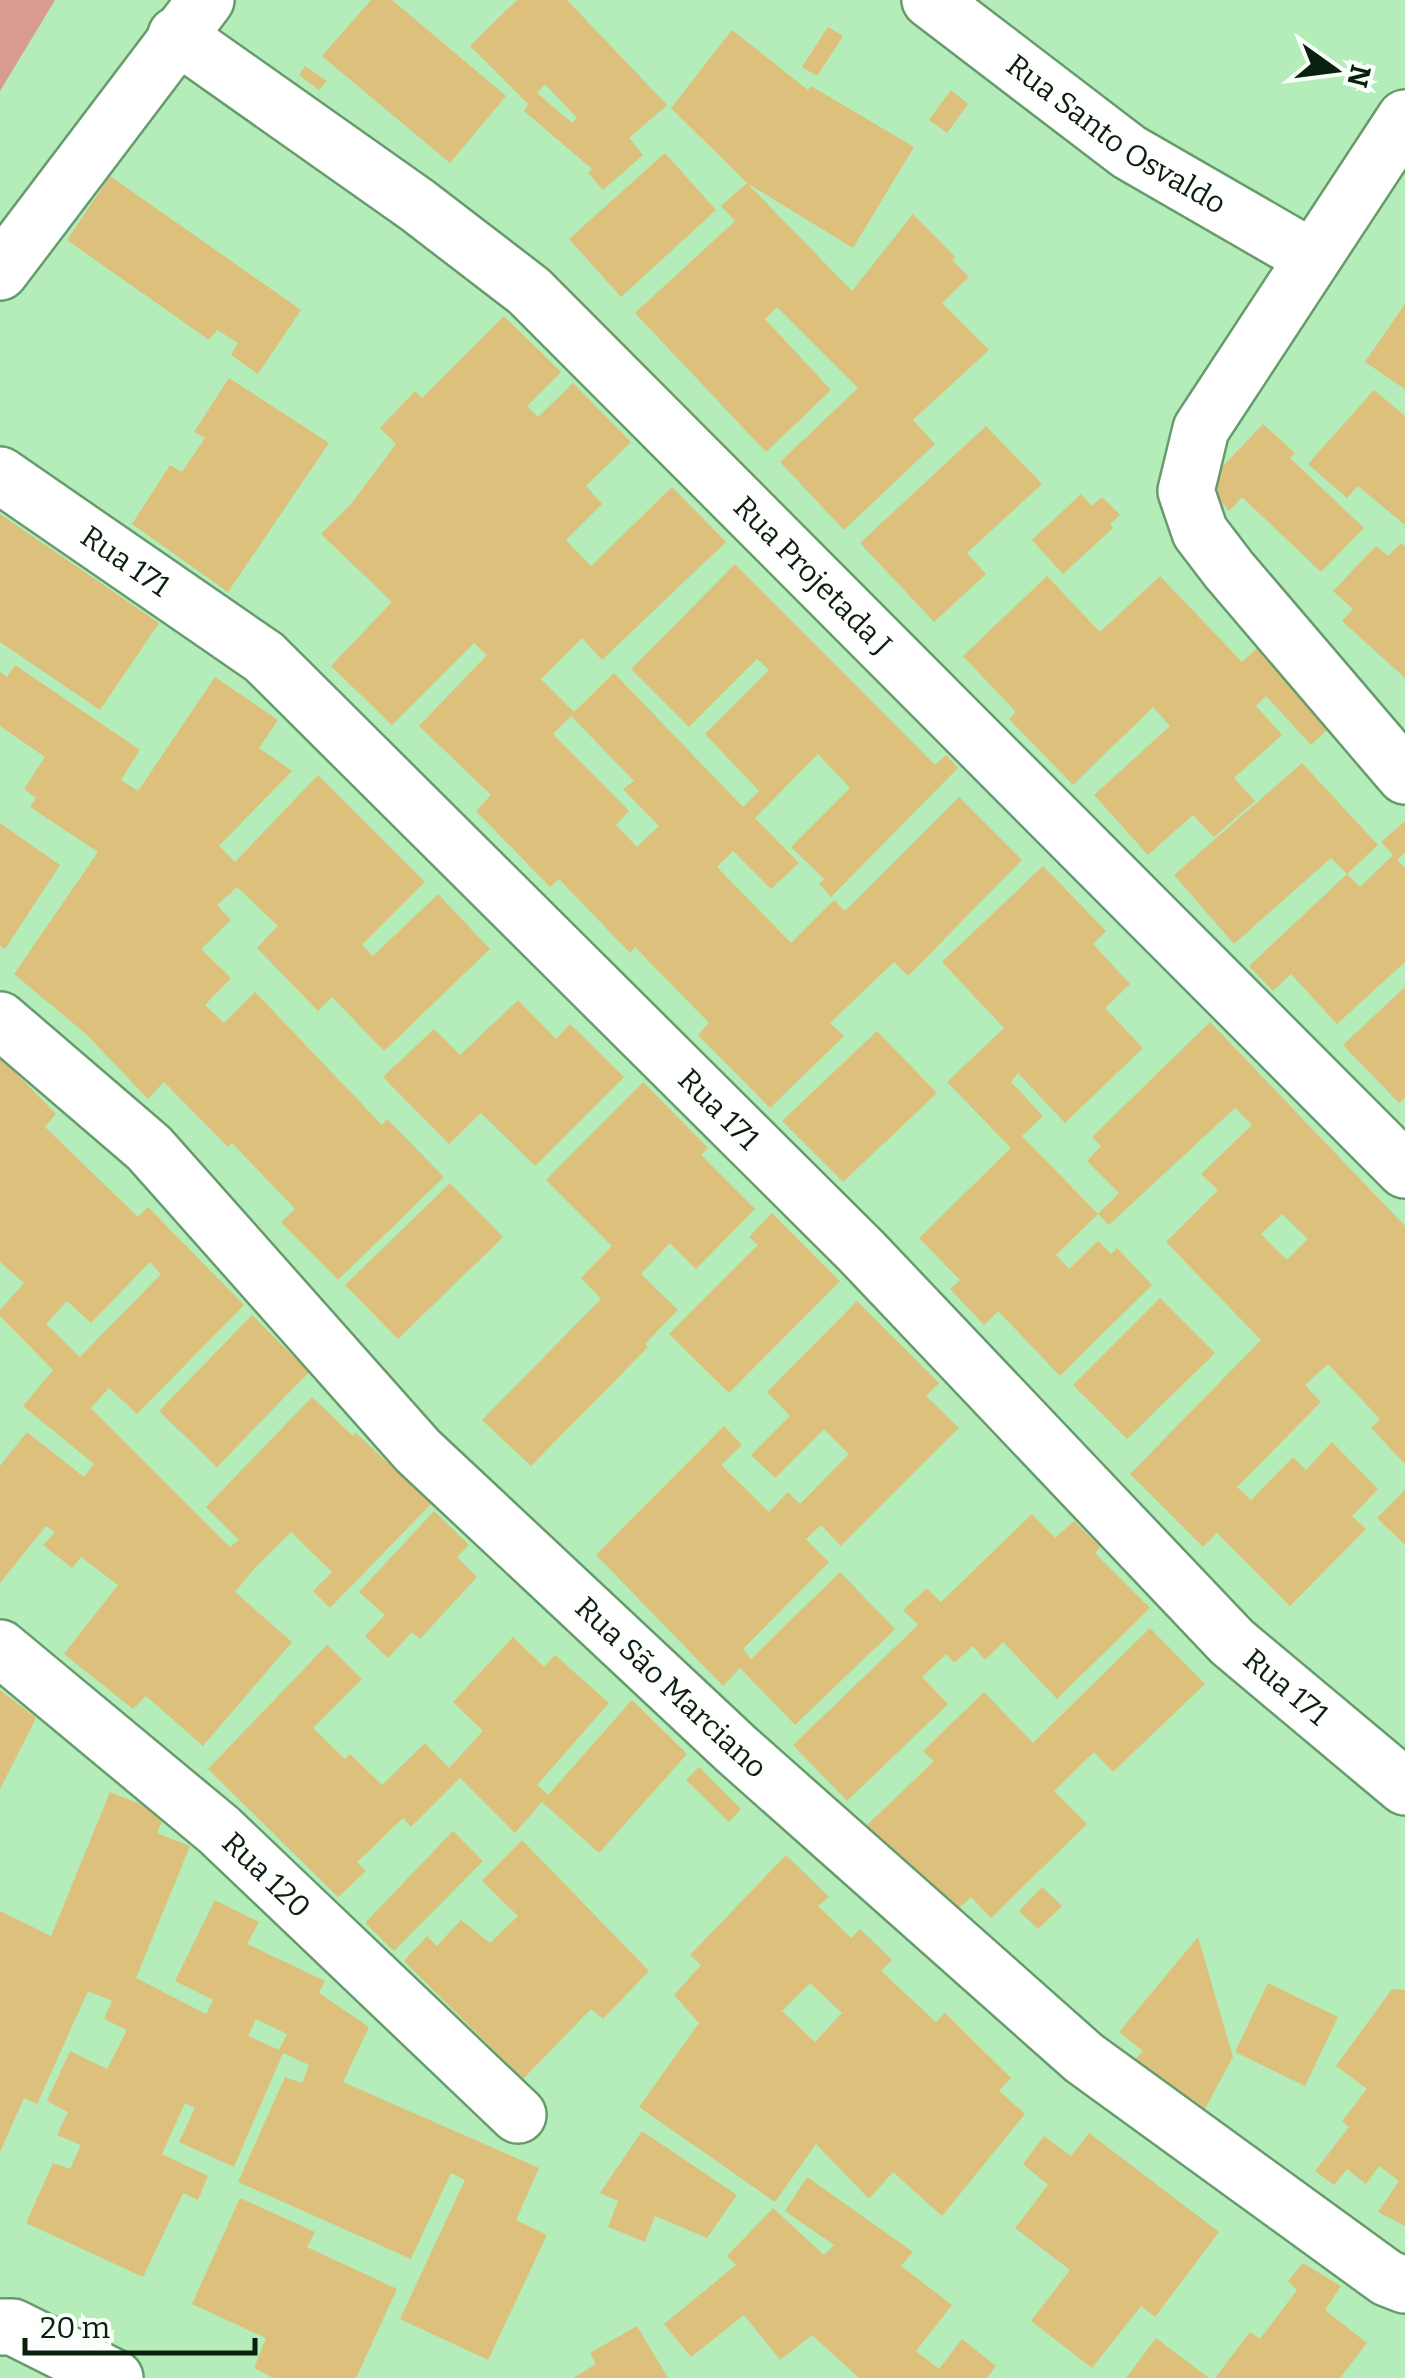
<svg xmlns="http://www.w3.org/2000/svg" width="1405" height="2378" font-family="Bitter,serif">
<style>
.green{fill:#d99a92}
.building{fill:#ddc07c;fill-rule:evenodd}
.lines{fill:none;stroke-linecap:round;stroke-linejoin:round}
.minor-casing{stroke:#669c6b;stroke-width:60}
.minor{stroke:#fff;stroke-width:55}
.labels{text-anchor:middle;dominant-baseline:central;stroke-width:9;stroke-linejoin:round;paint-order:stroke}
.street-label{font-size:30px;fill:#0a200d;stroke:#f9fff9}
</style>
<rect width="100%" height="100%" fill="#b4edb9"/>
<polygon class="green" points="0,0 55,0 0,91"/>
<g class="building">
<polygon points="371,0 392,0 506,96 450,163 322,56"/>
<path d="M517,0h50l100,105 -38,33 14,17 -40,35 -15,-17 4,-4 -68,-58 4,-7 -58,-58zM545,84l32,34 -5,5 -35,-30z"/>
<polygon points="828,27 843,36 817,76 802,67"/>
<polygon points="732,30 808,90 811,86 914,147 853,248 747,183 852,291 913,214 955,257 952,260 969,277 942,303 989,350 913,420 935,444 844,530 780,462 858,388 777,307 765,319 831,390 766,452 635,313 735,221 721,206 747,183 671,108"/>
<polygon points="305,66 327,81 319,90 299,75"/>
<polygon points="951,90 968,104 947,133 929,120"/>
<polygon points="665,153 716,210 621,297 569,239"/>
<polygon points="110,176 301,310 258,374 231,355 238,343 217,330 209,340 67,240"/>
<polygon points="1405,304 1405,389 1365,362"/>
<path d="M504,316l57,56 -34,34 11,11 35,-34 58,59 -45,44 16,18 -36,36 25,26 81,-79 54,55 -124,118 -20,-22 -41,41 33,33 40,-39 129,134 16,-16 -54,-57 64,-64 -12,-11 -68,68 -58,-58 104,-105 200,201 11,-10 12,13 -127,129 -12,-13 5,-5 -33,-32 59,-59 -32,-34 -63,64 44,45 -28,26 -38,-38 -16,16 74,76 43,-43 11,11 114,-114 63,63 -114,116 -14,-14 -64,61 14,13 -74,72 -72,-73 11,-12 -74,-76 -5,6 -71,-74 -9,8 -74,-76 15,-16 -72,-69 68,-71 -13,-12 -82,82 -61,-59 61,-64 -71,-68 30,-30 45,-60 -16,-16 35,-37 7,7zM571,716l63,65 -11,8 36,37 -22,21 -21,-22 13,-14 -76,-77z"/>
<polygon points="229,378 329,443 228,592 132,524 170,465 182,472 205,438 194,432"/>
<polygon points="1374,390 1405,416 1405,525 1358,486 1347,498 1308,464"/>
<polygon points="1263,424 1295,453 1290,458 1364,528 1321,572 1242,497 1229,511 1206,484"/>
<polygon points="986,426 1042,484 967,553 986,574 934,622 860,543"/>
<polygon points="1081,494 1092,506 1102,497 1120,515 1110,524 1113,528 1063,574 1032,540"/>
<polygon points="0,514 159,623 100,710 0,642"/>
<polygon points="1401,543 1405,547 1405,678 1342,621 1353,609 1333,591 1376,546 1388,556"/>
<polygon points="1047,576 1100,632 1160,576 1242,662 1266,640 1340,718 1311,745 1266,696 1256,706 1282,735 1234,778 1255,801 1214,837 1193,815 1148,855 1094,795 1170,726 1153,707 1073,785 1009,719 1016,712 963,656"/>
<polygon points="15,665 140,750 121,780 138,791 215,677 278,720 259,748 292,771 219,846 235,862 318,775 425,882 362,945 373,956 438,894 490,949 384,1051 332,997 318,1011 257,948 278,926 237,887 217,905 231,920 201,949 231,978 205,1005 224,1023 255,992 382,1125 387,1119 444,1177 338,1280 281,1222 295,1209 232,1143 228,1147 164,1082 148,1099 86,1034 14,974 98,852 30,807 36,798 24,789 45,757 0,726 0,672 7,677"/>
<polygon points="1302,763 1378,845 1347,874 1360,887 1393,855 1381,842 1405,821 1405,852 1397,860 1405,868 1405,962 1337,1024 1291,974 1273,991 1249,966 1347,874 1331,858 1234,944 1174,875"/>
<polygon points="0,823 60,865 5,949 0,946"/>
<polygon points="1043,866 1106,931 1093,944 1130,984 1105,1008 1143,1048 1065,1123 1018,1073 1011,1082 1043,1116 1022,1136 1098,1214 1056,1255 1069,1269 1098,1241 1111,1254 1117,1248 1152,1285 1060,1376 998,1311 984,1325 950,1289 960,1280 919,1238 1011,1148 947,1082 1004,1028 942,962"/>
<polygon points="1405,987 1405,1098 1399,1103 1343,1045"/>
<polygon points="518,1000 556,1039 570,1024 624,1077 535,1166 481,1113 449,1144 383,1077 434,1029 460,1055"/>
<path d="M1210,1022l195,204v238l-34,-36 9,-9 -52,-55 -23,21 16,17 -84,85 14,13 42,-43 13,13 26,-28 46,47 -26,27 14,13 -76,77 -73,-73 -14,14 -73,-73 131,-134 -95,-98 52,-52 -17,-16 51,-49 -17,-17 -126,117 -11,-11 21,-21 -32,-32 14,-15 -9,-9zM1282,1214l26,25 -21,21 -26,-26z"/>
<polygon points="877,1031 937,1093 843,1182 782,1121"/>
<path d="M0,1057l56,57 -11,13 93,90 10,-10 96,98 -107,109 -28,-26 -18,20 139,139 9,-7 -33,-33 106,-110 41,39 2,-4 76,72 -101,104 -17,-17 19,-19 -41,-40 -38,38 -18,22 57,50 -89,104 -57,-50 -13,13 -69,-55 54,-69 -37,-28 -9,11 -29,-23 12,-13 -9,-6 -46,57v-117l27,-34 57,45 10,-13 -71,-58 30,-36 -53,-54v-6l24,-27 -24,-21zM150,1262l11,12 -81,83 -34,-33 21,-23 24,22z"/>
<polygon points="643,1082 708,1148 701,1155 755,1209 696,1269 670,1243 641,1274 678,1310 645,1344 648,1347 531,1466 482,1420 601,1299 581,1278 612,1246 546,1180"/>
<polygon points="450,1183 503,1237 398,1339 345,1285"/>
<polygon points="772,1213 840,1281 729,1393 669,1334 758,1245 749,1237"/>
<polygon points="1160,1298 1215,1353 1127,1439 1073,1385"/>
<polygon points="857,1301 939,1383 926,1396 959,1428 841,1546 821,1525 806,1539 829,1562 743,1649 751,1659 840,1572 895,1629 795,1725 740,1668 723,1686 596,1555 724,1426 742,1445 721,1465 769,1512 788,1492 800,1504 849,1454 824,1429 775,1478 751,1455 790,1416 767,1392"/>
<polygon points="252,1315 309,1372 217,1467 159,1411"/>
<polygon points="1405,1490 1405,1545 1377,1518"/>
<polygon points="434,1511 469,1545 457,1557 477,1577 420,1639 412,1632 388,1658 365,1636 385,1615 359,1592"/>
<polygon points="1032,1514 1055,1538 1074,1521 1100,1547 1095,1553 1150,1608 1057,1699 1003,1642 985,1660 973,1646 954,1663 946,1654 922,1677 948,1704 847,1801 793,1745 918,1625 903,1610 927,1588 941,1602"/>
<polygon points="1150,1628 1205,1684 1113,1772 1094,1752 1054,1791 1087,1824 991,1918 971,1897 949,1917 862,1830 934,1761 923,1751 984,1692 1033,1743"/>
<polygon points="513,1637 544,1667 555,1655 609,1703 537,1785 548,1795 632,1700 687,1754 599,1853 542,1802 515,1833 460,1778 411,1827 403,1818 357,1862 366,1871 338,1897 208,1769 327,1645 362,1679 313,1728 345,1759 350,1754 382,1785 425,1743 449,1768 483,1731 453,1702"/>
<polygon points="0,1690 36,1718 0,1789"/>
<polygon points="699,1767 741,1809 729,1822 686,1780"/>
<path d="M110,1792l55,22 -8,19 33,13 -54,132 70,36 7,-14 -38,-19 40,-81 44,22 -12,22 78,37 -6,12 50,34 -26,55 196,86 -23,52 31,15 -59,125 -88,-41 65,-139 -14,-7 -40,86 -173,-77 47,-105 17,6 7,-18 -26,-12 -49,114 -55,-25 16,-34 -10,-5 -23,51 46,22 -10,24 -15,-7 -40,84 -117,-54 27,-60 17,6 11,-24 -24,-10 11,-23 -21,-11 23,-50 37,18 20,-39 -23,-11 8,-18 -24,-10 -51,113 -13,-6 -24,54v-241l51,25zM256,2019l31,15 -8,16 -31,-14z"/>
<polygon points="453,1831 483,1861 394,1951 365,1923"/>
<polygon points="522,1840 649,1971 603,2019 591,2009 523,2079 404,1961 427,1936 437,1946 461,1920 490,1943 518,1916 482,1881"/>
<path d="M786,1855l43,42 -11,9 33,32 9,-9 32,31 -11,11 55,51 9,-9 66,65 -12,13 26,23 -83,102 -49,-44 -24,27 -53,-55 -41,58 -136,-95 60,-84 -25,-28 27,-30 -11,-10zM810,1983l32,30 -27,29 -33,-31z"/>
<polygon points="1042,1887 1062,1906 1038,1929 1019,1911"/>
<polygon points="1198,1937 1233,2057 1201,2116 1134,2061 1143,2051 1119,2032"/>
<polygon points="1268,1983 1338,2017 1305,2086 1235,2052"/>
<polygon points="1392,1989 1405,1990 1405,2226 1378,2212 1399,2181 1379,2166 1366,2184 1347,2169 1334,2185 1315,2171 1349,2127 1342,2121 1367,2089 1336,2066"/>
<polygon points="642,2131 737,2195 707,2238 655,2216 645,2242 608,2227 618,2201 600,2193"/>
<polygon points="1089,2133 1219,2232 1155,2317 1141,2306 1092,2368 1031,2321 1070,2270 1015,2228 1048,2185 1023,2164 1044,2136 1071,2156"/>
<polygon points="807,2177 913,2252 901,2266 952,2305 916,2351 939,2369 962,2339 996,2366 987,2378 859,2378 812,2335 780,2360 744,2315 691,2357 664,2324 736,2265 727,2256 773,2208 824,2255 834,2245 785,2211"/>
<polygon points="240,2198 315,2232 307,2247 397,2289 356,2378 273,2378 254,2368 266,2338 192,2304"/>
<polygon points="1303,2263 1341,2286 1325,2310 1367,2343 1340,2378 1215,2378 1250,2332 1260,2339 1297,2290 1288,2281"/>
<polygon points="637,2326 668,2378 573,2378 596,2364 590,2353"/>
<polygon points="1156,2338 1209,2378 1126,2378"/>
</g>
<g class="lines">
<defs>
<g id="minor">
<path id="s1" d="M930,0l199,152 182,105"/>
<path id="s2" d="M176,35l241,170 112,86 876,879"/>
<polyline points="1405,118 1201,429 1186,491 1200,532 1229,570 1405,776"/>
<polyline points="0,272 206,0"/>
<path id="s3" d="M0,475l264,182 598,595 370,390 173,145"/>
<path id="s4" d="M0,1020l149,128 269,303 318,298 348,309 303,220 18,7"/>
<path id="s5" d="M0,1648l219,182 299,285"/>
<polyline points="0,2327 13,2327 115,2378"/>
</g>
</defs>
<use href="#minor" class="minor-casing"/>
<use href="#minor" class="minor"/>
</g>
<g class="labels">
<g class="street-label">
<text stroke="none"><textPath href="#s1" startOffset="230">Rua Santo Osvaldo</textPath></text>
<text stroke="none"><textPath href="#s3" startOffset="152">Rua 171</textPath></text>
<text stroke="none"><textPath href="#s2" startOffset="838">Rua Projetada J</textPath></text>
<text stroke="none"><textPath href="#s3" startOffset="962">Rua 171</textPath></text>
<text stroke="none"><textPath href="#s4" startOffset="948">Rua São Marciano</textPath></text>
<text stroke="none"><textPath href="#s3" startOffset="1772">Rua 171</textPath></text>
<text stroke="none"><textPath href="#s5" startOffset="350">Rua 120</textPath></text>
</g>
</g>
<g transform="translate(1335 70) rotate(104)" stroke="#f9fff9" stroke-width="8" paint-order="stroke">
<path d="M0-8L18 38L0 25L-18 38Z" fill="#0a200d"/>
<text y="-15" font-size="28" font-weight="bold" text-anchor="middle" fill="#0a200d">N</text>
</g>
<path d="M25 2338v15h230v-15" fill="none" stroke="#0a200d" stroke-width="5"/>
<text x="40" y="2338" font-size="30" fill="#0a200d" stroke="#f9fff9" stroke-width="8" paint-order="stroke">20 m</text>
</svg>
